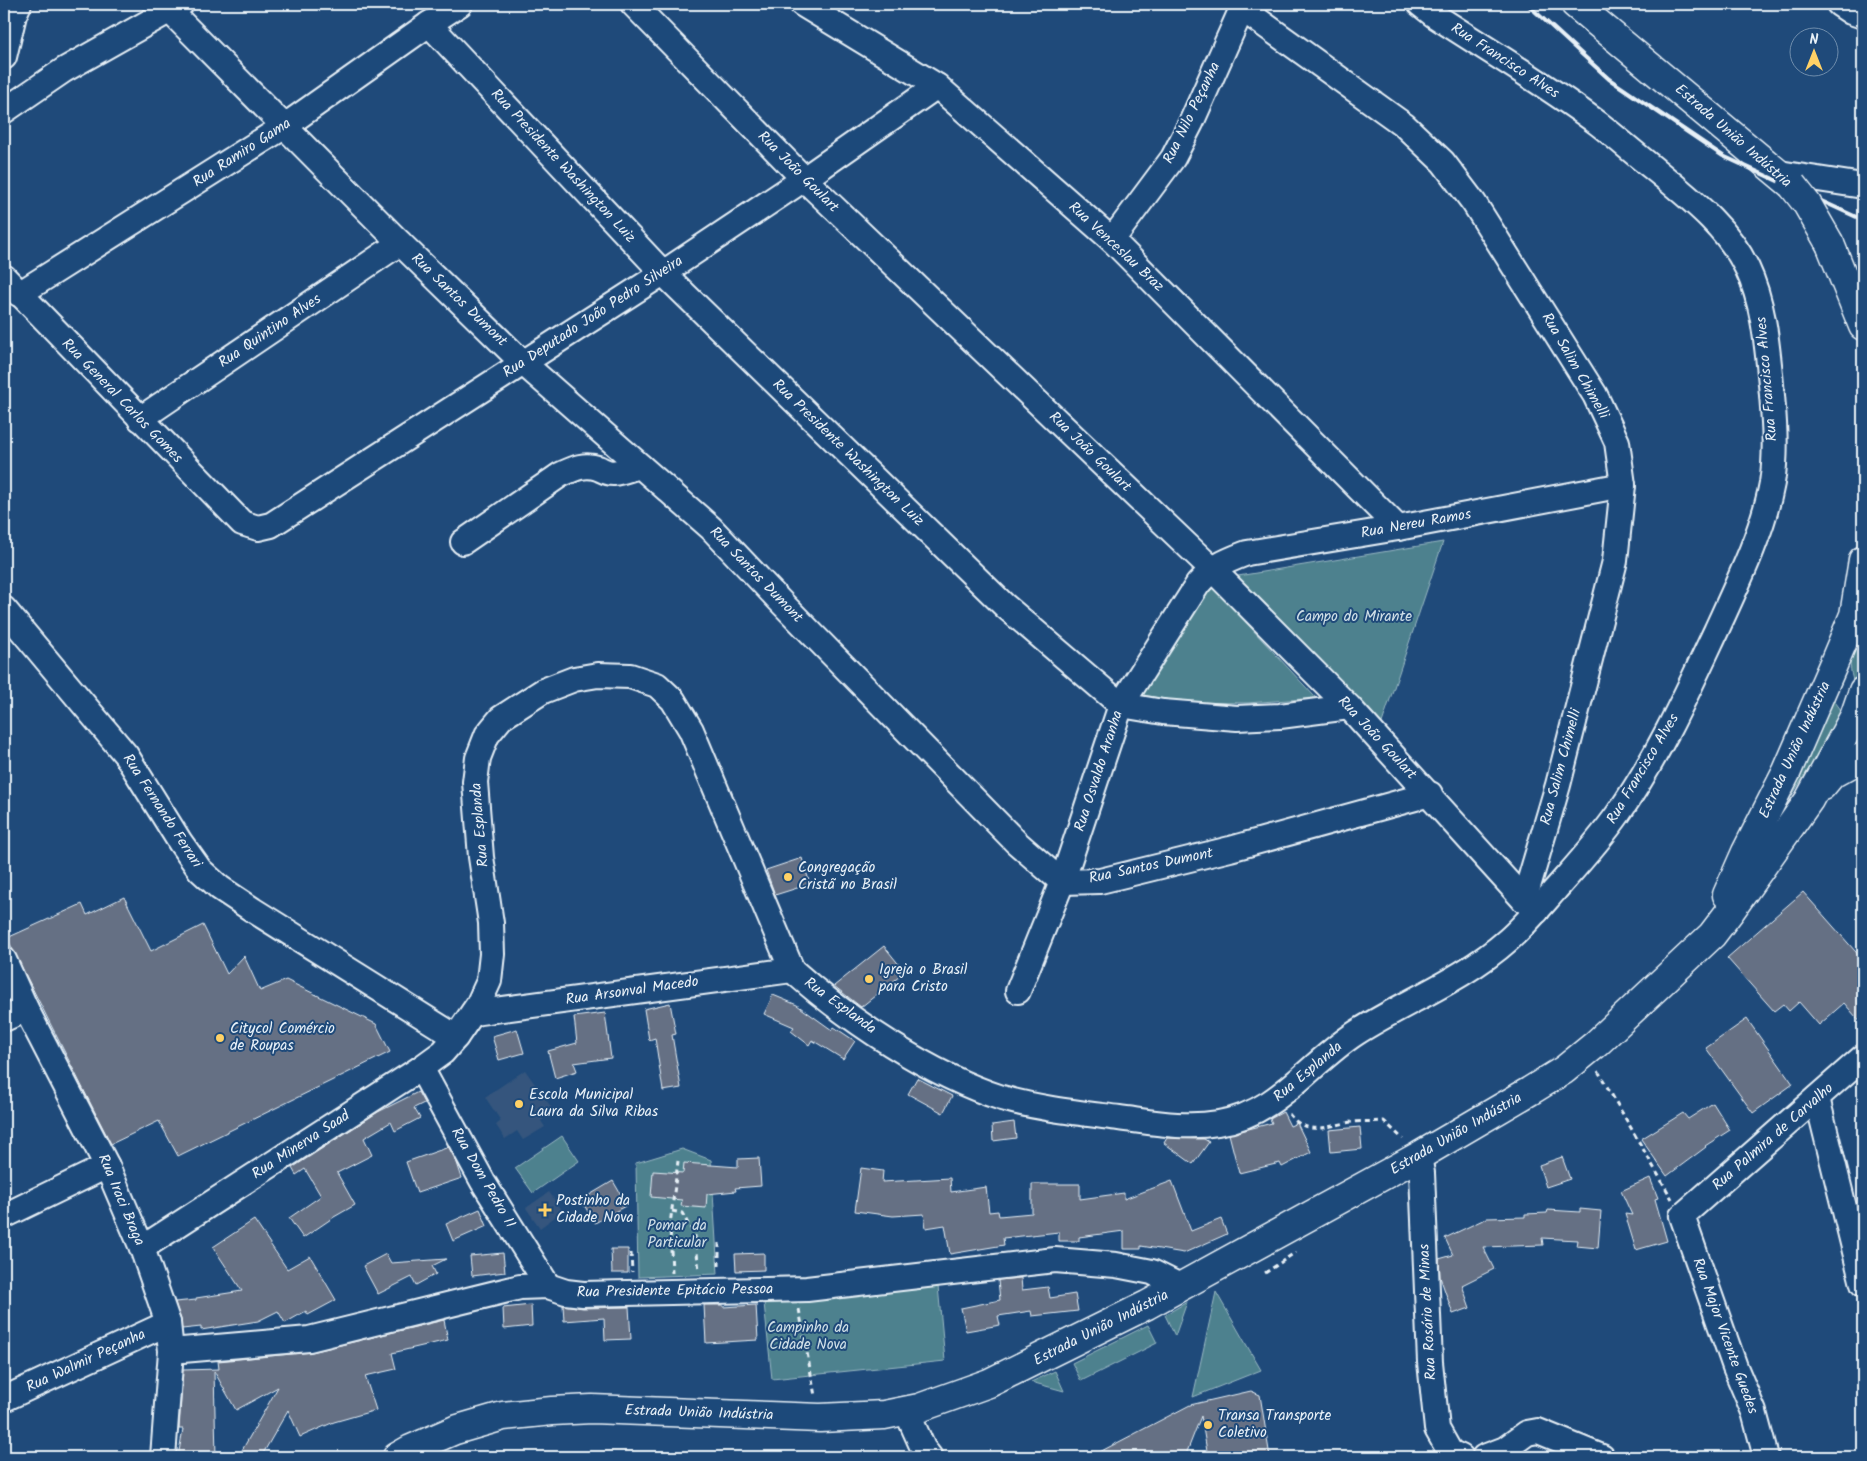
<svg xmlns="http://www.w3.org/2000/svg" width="1867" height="1461" font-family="Kalam,sans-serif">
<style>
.built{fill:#34557d}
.green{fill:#4d818e;stroke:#9ab9c3}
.building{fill:#657084;stroke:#e8f1f8}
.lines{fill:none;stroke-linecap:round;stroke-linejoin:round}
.minor-casing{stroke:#e8f1f8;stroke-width:28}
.major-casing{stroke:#e8f1f8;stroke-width:31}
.path{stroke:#e8f1f8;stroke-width:3;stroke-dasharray:5 4;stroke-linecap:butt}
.minor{stroke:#1f4a7a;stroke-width:24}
.major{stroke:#1f4a7a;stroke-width:28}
.rail{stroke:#e8f1f8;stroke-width:4}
.major-bridge-casing{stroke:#e8f1f8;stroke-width:31;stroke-linecap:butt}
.major-bridge{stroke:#1f4a7a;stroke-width:28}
.poi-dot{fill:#ffd166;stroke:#1f4a7a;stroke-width:2}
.labels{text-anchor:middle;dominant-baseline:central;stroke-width:4;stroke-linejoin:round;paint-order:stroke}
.street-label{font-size:15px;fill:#e8f1f8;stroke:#1f4a7a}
.park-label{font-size:15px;fill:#d1e0e8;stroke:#1f4a7a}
.poi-label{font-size:15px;fill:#e8f1f8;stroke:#1f4a7a;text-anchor:start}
</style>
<rect width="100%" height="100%" fill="#1f4a7a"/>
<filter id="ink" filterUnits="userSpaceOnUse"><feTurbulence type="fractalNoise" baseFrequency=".02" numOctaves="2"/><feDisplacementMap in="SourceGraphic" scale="10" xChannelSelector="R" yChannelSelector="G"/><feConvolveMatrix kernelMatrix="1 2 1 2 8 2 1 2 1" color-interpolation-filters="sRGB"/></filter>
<g filter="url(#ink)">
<g class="built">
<polygon points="525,1070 554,1111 541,1121 545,1127 523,1140 517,1131 505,1139 496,1125 501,1121 485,1097"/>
<polygon points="549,1192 563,1211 540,1228 526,1208"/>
</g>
<g class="green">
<polygon points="1443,542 1381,726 1232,577"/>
<polygon points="1211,585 1316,698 1247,703 1181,702 1143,695 1181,628"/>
<path d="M1863,626v47l-6,19c-11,-28 -8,-41 6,-66z"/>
<polygon points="1830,695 1844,714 1789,800"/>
<polygon points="562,1136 579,1161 533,1193 515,1168"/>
<polygon points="682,1149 711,1160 718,1274 638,1277 636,1163"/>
<polygon points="938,1286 945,1361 772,1379 764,1303"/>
<polygon points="1216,1292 1261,1370 1193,1397"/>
<polygon points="1187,1302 1175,1336 1165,1315"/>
<polygon points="1148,1325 1157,1343 1081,1381 1072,1363"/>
<polygon points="1055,1371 1064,1391 1031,1382"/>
</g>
<g class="building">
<polygon points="802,858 810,884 775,895 766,870"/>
<polygon points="1803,892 1863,960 1863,1025 1844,1003 1819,1025 1799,1002 1789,1011 1783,1004 1774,1011 1727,958"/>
<polygon points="124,897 151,951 203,925 227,974 244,956 260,991 286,980 376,1024 390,1052 178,1156 159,1121 111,1144 7,938 82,904 87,915"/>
<polygon points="884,946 905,972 861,1007 834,986"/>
<polygon points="773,995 797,1005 832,1030 834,1027 855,1041 843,1059 812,1040 809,1045 791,1031 794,1027 764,1014"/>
<polygon points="670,1003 676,1034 672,1035 681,1088 663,1091 655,1038 649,1040 644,1009"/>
<polygon points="605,1013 611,1058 574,1063 577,1071 555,1078 548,1051 577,1043 574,1017"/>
<polygon points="1747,1019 1793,1084 1753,1113 1706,1048"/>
<polygon points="517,1029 524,1053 499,1060 492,1036"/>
<polygon points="917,1078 952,1096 943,1113 908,1094"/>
<polygon points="418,1092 424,1103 414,1108 420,1118 395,1131 391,1122 364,1138 372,1155 337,1173 355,1205 334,1217 303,1238 289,1218 321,1196 305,1169 296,1175 292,1168 378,1112"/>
<polygon points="1713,1103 1730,1130 1705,1146 1706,1147 1667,1176 1641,1139 1683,1113 1688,1119"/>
<polygon points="1283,1112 1290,1126 1297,1123 1311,1152 1282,1167 1280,1163 1239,1173 1229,1134 1272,1123 1270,1119"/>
<polygon points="1014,1122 1016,1138 993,1141 992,1125"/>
<polygon points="1360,1127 1362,1149 1331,1152 1329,1130"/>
<polygon points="1167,1138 1204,1139 1209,1142 1193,1164 1164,1143"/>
<polygon points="449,1147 457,1163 462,1178 417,1193 406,1162"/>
<polygon points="1562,1157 1570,1179 1546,1187 1539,1165"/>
<polygon points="759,1158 761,1186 735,1188 736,1191 707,1194 706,1208 681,1206 682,1200 651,1197 653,1171 683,1173 684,1163 738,1167 738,1159"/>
<polygon points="861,1168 883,1171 882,1182 950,1178 951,1192 986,1187 989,1212 998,1211 999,1216 1032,1213 1032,1184 1080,1184 1080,1199 1124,1193 1124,1199 1172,1181 1191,1231 1221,1219 1227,1234 1184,1253 1141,1246 1141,1249 1124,1249 1124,1231 1079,1237 1079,1241 1059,1241 1059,1232 1003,1238 1004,1245 950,1254 945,1225 926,1228 924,1214 893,1216 855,1211"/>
<polygon points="1650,1178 1658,1198 1655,1199 1667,1241 1636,1250 1625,1214 1632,1215 1621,1191"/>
<polygon points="613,1181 627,1205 595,1223 581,1200"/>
<polygon points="480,1209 487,1226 453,1241 446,1224"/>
<polygon points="1580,1209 1601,1211 1598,1248 1576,1246 1577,1240 1542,1238 1543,1245 1483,1247 1494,1269 1462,1285 1470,1308 1453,1314 1440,1277 1439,1259 1453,1255 1445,1238 1487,1218 1525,1217 1525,1214 1547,1213 1548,1210 1580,1212"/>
<polygon points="254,1220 287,1269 310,1256 336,1300 308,1315 306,1311 285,1323 278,1311 258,1321 201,1330 201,1327 182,1329 175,1302 196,1300 196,1298 242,1291 213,1247"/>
<polygon points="611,1249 628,1249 628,1273 612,1273"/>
<polygon points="503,1253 505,1272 472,1276 470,1256"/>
<polygon points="764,1253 764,1270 736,1271 735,1254"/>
<polygon points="386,1254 391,1263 446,1259 432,1266 436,1274 416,1285 412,1277 378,1294 363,1266"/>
<polygon points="1021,1278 1022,1290 1048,1287 1050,1298 1075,1294 1078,1311 1032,1316 1031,1311 998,1316 1000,1325 966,1331 961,1308 1000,1300 998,1280"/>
<polygon points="531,1305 532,1326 504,1329 503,1308"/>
<polygon points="563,1305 583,1308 629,1307 631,1339 605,1340 604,1318 564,1321"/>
<polygon points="704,1305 723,1305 723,1307 756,1305 758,1340 706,1343"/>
<polygon points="444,1320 448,1340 392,1353 396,1369 365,1376 376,1410 334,1422 300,1437 288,1410 261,1457 250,1457 241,1452 278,1387 236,1410 214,1371 216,1457 178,1457 183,1429 179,1429 183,1370 219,1369 218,1361 312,1352"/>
<polygon points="1251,1391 1260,1395 1270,1457 1208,1457 1201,1416 1185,1457 1090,1457 1190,1405"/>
</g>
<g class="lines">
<defs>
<g id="minor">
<polyline points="633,4 804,179 1212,569 1349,707 1524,900 1537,911"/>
<polyline points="802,4 937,86 1112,240 1398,528"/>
<polyline points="1839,4 1851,12 1863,16"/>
<polyline points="1241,8 1404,125 1443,162 1474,203 1595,395 1617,442 1623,485 1615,561 1558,785 1524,900"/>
<polyline points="170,11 400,243 522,362 711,528 780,601 1016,842 1062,882 1100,881 1230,849 1430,794"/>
<polyline points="429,24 663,273 1005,606 1121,705 1163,712 1237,718 1280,716 1349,707"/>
<polyline points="4,57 14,15 19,4"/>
<polyline points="4,111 64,70 181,4"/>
<polyline points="1779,173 1863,186"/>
<polyline points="1112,240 1173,158 1191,123 1244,4"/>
<polyline points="4,277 242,523 258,528 271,525 663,273 804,179 937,86"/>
<polyline points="19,294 285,126 429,24 460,4"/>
<polyline points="140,419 400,243"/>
<path d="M463,542l97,-67c13,-6 24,-12 38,-7 5,2 9,5 15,5 9,-1 18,-5 27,-7"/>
<polyline points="4,609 126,755 180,842 200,870 220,888 253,910 456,1037"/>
<polyline points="4,960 26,1009 107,1166 142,1248 168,1323 171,1351 163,1457"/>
<path d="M1018,991l44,-109 59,-177 77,-121c17,-19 26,-22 49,-31l151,-25 225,-43"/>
<polyline points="473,1013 792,970"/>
<polyline points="4,1019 26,1009"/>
<polyline points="421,1068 483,1182 548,1286"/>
<polyline points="1817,1098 1863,1284"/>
<polyline points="1419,1156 1422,1173 1430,1362 1437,1429 1450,1452 1461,1457"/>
<polyline points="4,1216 107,1166"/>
<path d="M142,1248l279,-180 22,-16 13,-15 22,-32 11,-24 3,-27 -1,-31 -10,-66 -6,-75 3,-24 9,-23 14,-17 42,-27 31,-12 24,-4 32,1 27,9 16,15 18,30 101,240c56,50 138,105 210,128 38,11 78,15 117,20 32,4 66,11 99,5 60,-9 90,-59 138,-90 50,-32 107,-53 152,-93 17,-15 32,-33 47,-50 22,-25 44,-49 63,-76 40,-57 69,-121 98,-183 21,-46 47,-99 56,-148 5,-32 2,-67 -1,-99 -4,-39 -7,-80 -24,-116 -20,-42 -59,-71 -94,-100 -18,-14 -36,-30 -54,-44 -52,-39 -110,-73 -165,-109l-14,-11"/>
<polyline points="171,1351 309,1339 520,1287 548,1286 566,1292 583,1294 807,1289 1055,1260 1116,1265 1152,1272 1180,1286"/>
<polyline points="4,1399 168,1323"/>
<polyline points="906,1410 923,1448 930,1457"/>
<polyline points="1484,1457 1505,1449 1527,1433 1538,1431 1602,1457"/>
<polyline points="1766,1457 1754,1412 1735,1367 1682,1216 1863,1057"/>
</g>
<g id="major">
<polyline points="1575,4 1792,185"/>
<polyline points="1830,244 1863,326"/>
<polyline points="1822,786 1832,774 1863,757"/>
<polyline points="1727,895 1746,852 1787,771 1833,665 1854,615 1863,560"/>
<polyline points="397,1457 411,1449 455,1430 503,1416 552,1411 592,1409 820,1418 884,1415 919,1408 989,1383 1147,1305 1419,1156 1530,1091 1564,1070 1596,1044 1712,935 1731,910 1809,800 1854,717 1863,691"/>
</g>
</defs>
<use href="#minor" class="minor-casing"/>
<use href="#major" class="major-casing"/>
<g class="path">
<polyline points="1598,1071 1672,1199"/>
<path d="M1289,1114c19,24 40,11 63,8 11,-1 22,0 32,-1l19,18"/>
<polyline points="672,1211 682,1213 695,1236 699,1270"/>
<polyline points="719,1243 719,1270"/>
<polyline points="631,1253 632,1272"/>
<polyline points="672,1273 670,1225 678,1161"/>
<polyline points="1265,1273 1296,1252"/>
<polyline points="799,1309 815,1396"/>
</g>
<use href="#minor" class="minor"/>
<use href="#major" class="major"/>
<polyline class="rail" points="1527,4 1609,79 1723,156 1863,220"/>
<defs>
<polyline id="major-bridge" points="1792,185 1807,204 1830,244"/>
</defs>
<use href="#major-bridge" class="major-bridge-casing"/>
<use href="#major-bridge" class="major-bridge"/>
</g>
</g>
<g class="poi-dot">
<circle cx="788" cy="877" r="5"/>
<circle cx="869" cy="979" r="5"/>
<circle cx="220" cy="1038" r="5"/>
<circle cx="519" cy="1104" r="5"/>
<path d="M542.5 1202.5h5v5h5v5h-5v5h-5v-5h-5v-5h5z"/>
<circle cx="1208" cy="1425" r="5"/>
</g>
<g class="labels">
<g class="street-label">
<text transform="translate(1505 61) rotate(33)">Rua Francisco Alves</text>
<text transform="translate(1192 113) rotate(-64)">Rua Nilo Peçanha</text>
<text transform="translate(1733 136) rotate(41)">Estrada União Indústria</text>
<text transform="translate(242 153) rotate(-33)">Rua Ramiro Gama</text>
<text transform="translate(563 166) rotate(47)">Rua Presidente Washington Luiz</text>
<text transform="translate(798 172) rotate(45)">Rua João Goulart</text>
<text transform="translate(1116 247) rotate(43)">Rua Venceslau Braz</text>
<text transform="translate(459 300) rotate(44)">Rua Santos Dumont</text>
<text transform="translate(593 317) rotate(-33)">Rua Deputado João Pedro Silveira</text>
<text transform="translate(270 331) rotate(-34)">Rua Quintino Alves</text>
<text transform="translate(1575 366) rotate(60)">Rua Salim Chimelli</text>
<text transform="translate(1767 379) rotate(-95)">Rua Francisco Alves</text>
<text transform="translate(122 401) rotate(46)">Rua General Carlos Gomes</text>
<text transform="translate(1090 452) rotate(44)">Rua João Goulart</text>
<text transform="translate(848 453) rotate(44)">Rua Presidente Washington Luiz</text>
<text transform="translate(1416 524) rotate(-10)">Rua Nereu Ramos</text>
<text transform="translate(756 575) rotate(46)">Rua Santos Dumont</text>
<text transform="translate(1377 738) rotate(47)">Rua João Goulart</text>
<text transform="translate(1795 750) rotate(-65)">Estrada União Indústria</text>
<text transform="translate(1561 767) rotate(-75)">Rua Salim Chimelli</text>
<text transform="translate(1643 769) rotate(-59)">Rua Francisco Alves</text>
<text transform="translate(1099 771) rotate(-72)">Rua Osvaldo Aranha</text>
<text transform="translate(162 811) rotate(57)">Rua Fernando Ferrari</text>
<text transform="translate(480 825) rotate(-95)">Rua Esplanda</text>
<text transform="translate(1151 866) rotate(-12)">Rua Santos Dumont</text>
<text transform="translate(632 991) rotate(-8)">Rua Arsonval Macedo</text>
<text transform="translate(840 1006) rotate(36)">Rua Esplanda</text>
<text transform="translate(1308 1072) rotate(-40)">Rua Esplanda</text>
<text transform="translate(1456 1134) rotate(-30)">Estrada União Indústria</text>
<text transform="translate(1773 1137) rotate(-41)">Rua Palmira de Carvalho</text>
<text transform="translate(301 1145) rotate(-33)">Rua Minerva Saad</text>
<text transform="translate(483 1178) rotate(60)">Rua Dom Pedro II</text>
<text transform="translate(121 1200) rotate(67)">Rua Iraci Braga</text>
<text transform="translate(675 1291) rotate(-1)">Rua Presidente Epitácio Pessoa</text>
<text transform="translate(1428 1312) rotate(-93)">Rua Rosário de Minas</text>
<text transform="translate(1101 1328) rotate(-27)">Estrada União Indústria</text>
<text transform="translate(1725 1336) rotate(70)">Rua Major Vicente Guedes</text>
<text transform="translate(86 1361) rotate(-25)">Rua Walmir Peçanha</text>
<text transform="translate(699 1413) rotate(2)">Estrada União Indústria</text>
</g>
<g class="park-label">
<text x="1354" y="617">Campo do Mirante</text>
<text x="677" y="1226">Pomar da<tspan x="677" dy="17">Particular</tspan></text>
<text x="808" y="1328">Campinho da<tspan x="808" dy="17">Cidade Nova</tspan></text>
</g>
<g class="poi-label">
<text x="798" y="868">Congregação<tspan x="798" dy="17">Cristã no Brasil</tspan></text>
<text x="879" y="970">Igreja o Brasil<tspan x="879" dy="17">para Cristo</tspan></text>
<text x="230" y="1029">Citycol Comércio<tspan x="230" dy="17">de Roupas</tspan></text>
<text x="529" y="1095">Escola Municipal<tspan x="529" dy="17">Laura da Silva Ribas</tspan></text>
<text x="556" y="1201">Postinho da<tspan x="556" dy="17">Cidade Nova</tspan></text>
<text x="1218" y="1416">Transa Transporte<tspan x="1218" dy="17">Coletivo</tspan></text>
</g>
</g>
<rect width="1867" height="1461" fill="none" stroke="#1f4a7a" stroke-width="20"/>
<rect x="10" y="10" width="1847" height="1441" fill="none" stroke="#e8f1f8" stroke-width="2" filter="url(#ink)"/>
<g transform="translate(1814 52)"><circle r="24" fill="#1f4a7a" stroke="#6f8dac"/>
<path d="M0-4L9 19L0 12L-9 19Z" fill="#ffd166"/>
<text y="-8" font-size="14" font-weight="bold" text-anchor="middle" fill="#e8f1f8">N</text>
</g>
</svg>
